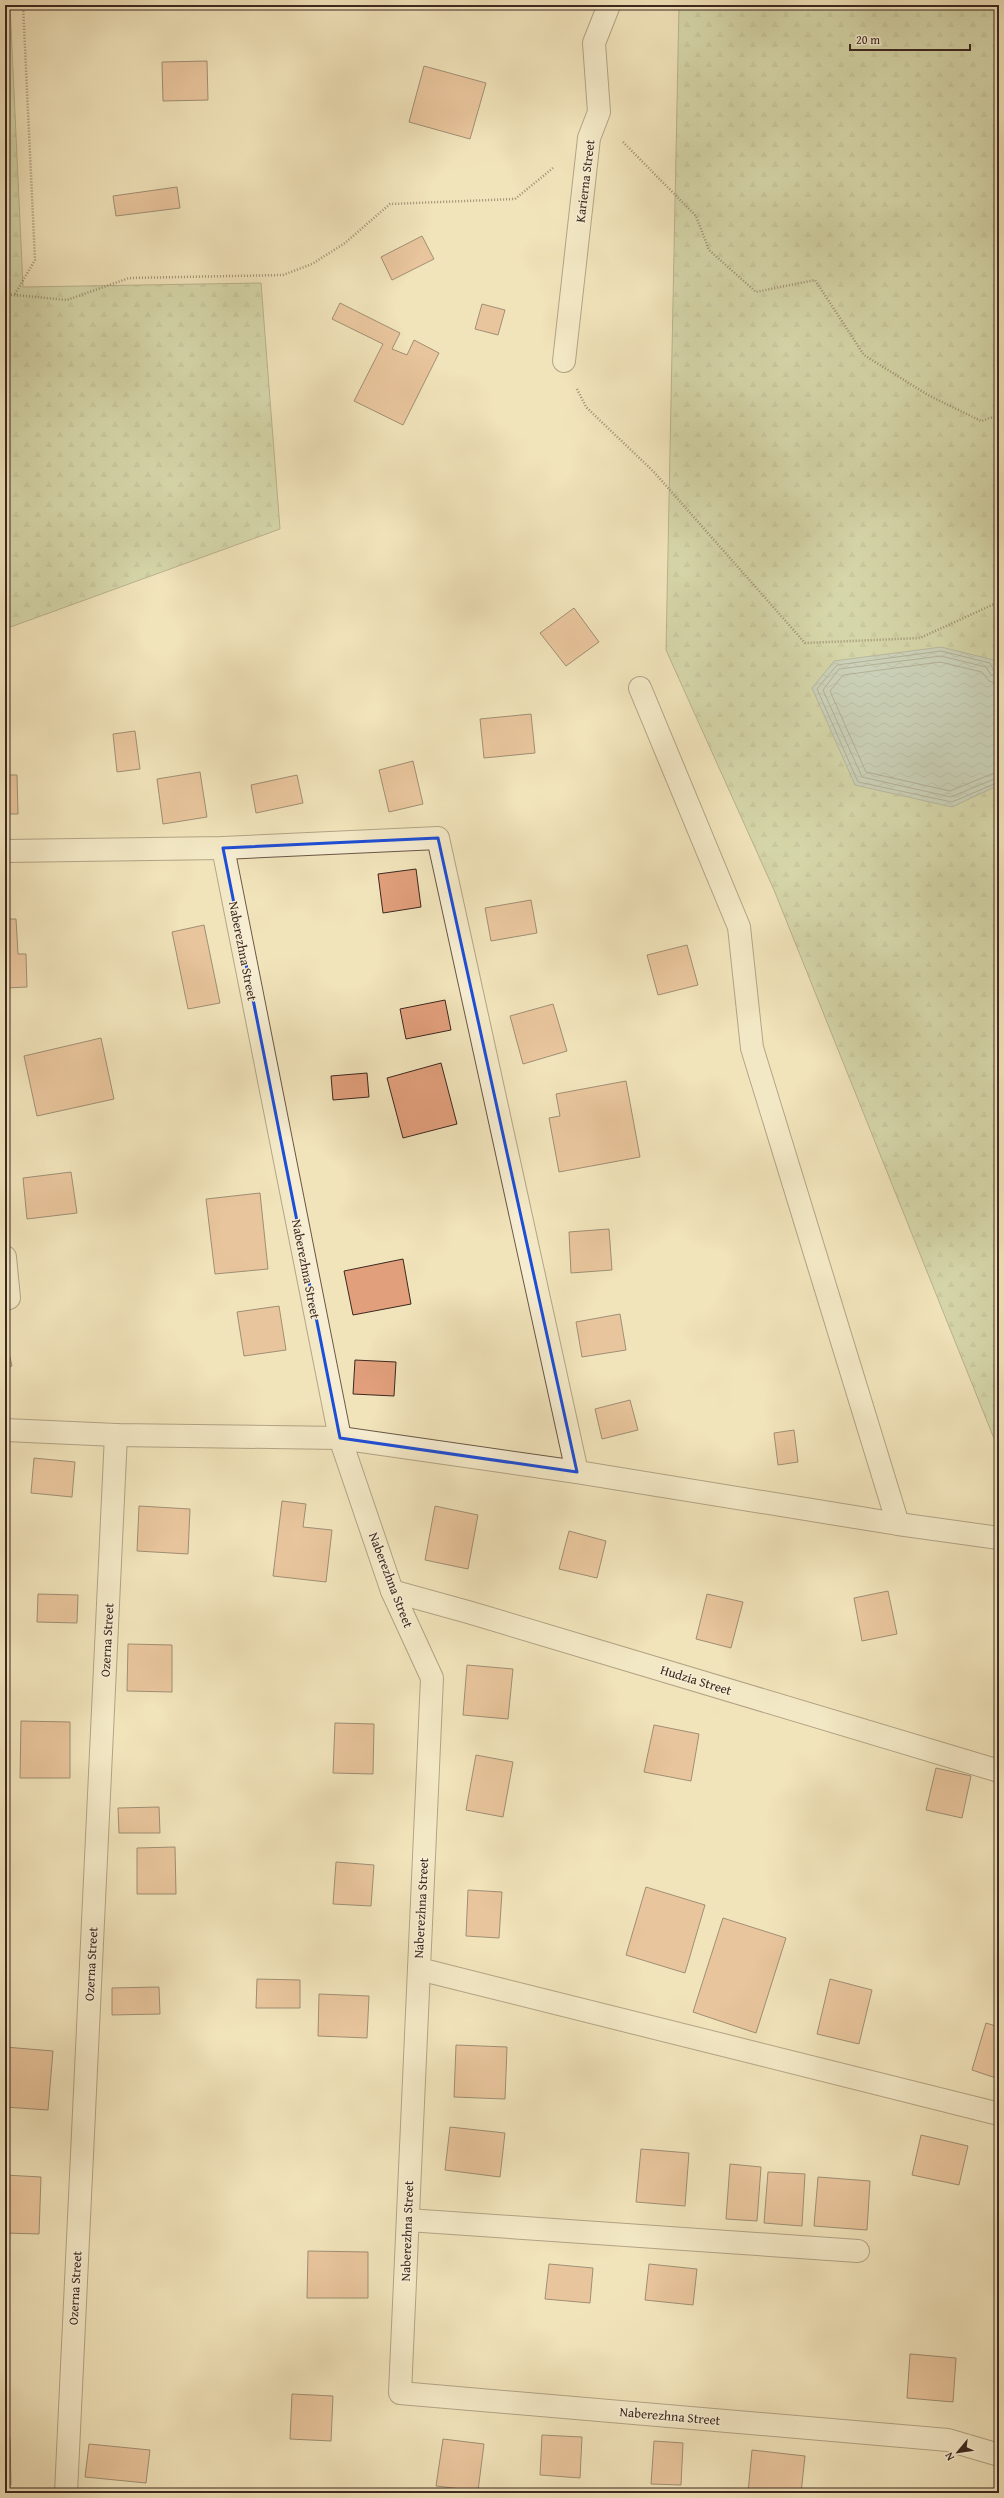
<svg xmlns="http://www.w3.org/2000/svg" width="1004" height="2498" font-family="'Gentium Book Plus',serif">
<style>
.forest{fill:url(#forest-firs);stroke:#78765a}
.water{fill:url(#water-waves);stroke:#77817c}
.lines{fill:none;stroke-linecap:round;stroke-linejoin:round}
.shore{stroke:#6d726c;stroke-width:1}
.building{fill:#e19f7b;stroke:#3c2820}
.minor-casing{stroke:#695746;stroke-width:24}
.path{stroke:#3c2820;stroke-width:2.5;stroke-dasharray:1 2;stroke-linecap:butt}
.minor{stroke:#f6edd2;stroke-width:22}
.marked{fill:none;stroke:#1d4ed8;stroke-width:3;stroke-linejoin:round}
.labels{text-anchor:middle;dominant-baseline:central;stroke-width:3;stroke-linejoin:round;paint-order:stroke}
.street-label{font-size:13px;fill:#3c2820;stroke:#f6edd2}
</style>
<defs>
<pattern id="forest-firs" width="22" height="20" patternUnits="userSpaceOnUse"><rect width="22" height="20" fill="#b4c594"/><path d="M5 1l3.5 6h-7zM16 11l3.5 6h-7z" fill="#9ca97f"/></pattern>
<pattern id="water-waves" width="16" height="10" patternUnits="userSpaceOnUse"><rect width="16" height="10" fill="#9ebcb9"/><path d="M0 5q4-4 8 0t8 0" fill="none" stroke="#829996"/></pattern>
</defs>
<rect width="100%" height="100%" fill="#f1e3ba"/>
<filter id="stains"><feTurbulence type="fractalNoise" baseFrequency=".005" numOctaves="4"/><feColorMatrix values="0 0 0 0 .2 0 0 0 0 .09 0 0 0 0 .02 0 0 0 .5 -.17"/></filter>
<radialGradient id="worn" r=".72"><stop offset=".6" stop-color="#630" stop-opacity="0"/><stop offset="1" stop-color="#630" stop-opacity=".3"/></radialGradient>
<g class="forest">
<polygon points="5,5 10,5 23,287 261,283 280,529 5,629"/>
<polygon points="679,5 999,5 999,1451 774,890 666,650"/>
</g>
<polygon class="water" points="941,647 994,660 999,674 999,785 952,807 855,785 812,688 834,661"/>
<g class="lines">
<g class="shore">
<polyline points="999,673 994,671 990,663 941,651 837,665 817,689 858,782 952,802 999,782"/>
<polyline points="999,678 991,675 986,667 941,656 839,669 823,690 862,777 951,797 999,777"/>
<polyline points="999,684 989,681 982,672 940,662 843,675 830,691 866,772 950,791 999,771"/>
</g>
</g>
<g class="building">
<polygon points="207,61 208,100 163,101 162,62"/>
<polygon points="424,66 486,83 470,139 409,122"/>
<polygon points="177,187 180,208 116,216 113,196"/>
<polygon points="422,236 434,259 392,280 381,257"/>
<polygon points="340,303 400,333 392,349 407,355 414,340 439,353 403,425 354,401 383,344 332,319"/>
<polygon points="482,304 505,310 498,335 475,329"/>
<polygon points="574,608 599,642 566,666 540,633"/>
<polygon points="531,714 535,753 484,758 480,719"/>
<polygon points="135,731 140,769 117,772 113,734"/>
<polygon points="413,761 423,804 389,812 379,770"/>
<polygon points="200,772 207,817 163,824 157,779"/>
<polygon points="5,775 17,775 18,814 5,814"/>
<polygon points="297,775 303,803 256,813 251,785"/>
<polygon points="416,869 421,907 383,913 378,874"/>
<polygon points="531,900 537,933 491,941 485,908"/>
<polygon points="5,919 16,919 18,954 26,954 27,987 5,988"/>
<polygon points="204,925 220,1003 188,1009 172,932"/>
<polygon points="687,945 698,985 658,995 647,955"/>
<polygon points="445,1000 451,1030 406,1039 400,1009"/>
<polygon points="553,1004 567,1051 523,1064 510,1016"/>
<polygon points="101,1038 114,1099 37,1116 24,1056"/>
<polygon points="441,1063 457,1124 403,1138 387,1078"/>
<polygon points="367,1073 369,1097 333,1100 331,1076"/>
<polygon points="626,1081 640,1157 559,1172 549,1118 560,1116 556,1094"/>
<polygon points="71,1172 77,1213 27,1219 23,1178"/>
<polygon points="260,1193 268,1269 215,1274 206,1199"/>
<polygon points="609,1229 612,1270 571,1273 569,1232"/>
<polygon points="403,1259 411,1304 353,1315 344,1271"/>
<polygon points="279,1306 286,1350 244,1356 237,1312"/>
<polygon points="620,1314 626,1350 582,1357 576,1322"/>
<polygon points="5,1336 12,1366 5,1368"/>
<polygon points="355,1360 396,1362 394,1396 353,1394"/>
<polygon points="630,1400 638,1430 602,1439 595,1409"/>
<polygon points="794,1430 798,1462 778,1465 774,1433"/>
<polygon points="34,1458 75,1462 72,1497 31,1493"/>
<polygon points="282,1501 306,1504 303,1527 332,1530 326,1582 273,1576"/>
<polygon points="139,1506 190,1509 188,1554 137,1551"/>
<polygon points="435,1506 478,1515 468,1569 425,1560"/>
<polygon points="569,1531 606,1541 597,1578 559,1569"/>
<polygon points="888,1591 897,1634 862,1641 854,1598"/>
<polygon points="38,1594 78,1595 77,1623 37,1622"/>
<polygon points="707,1594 743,1602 731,1648 696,1639"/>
<polygon points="128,1644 172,1645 172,1692 127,1691"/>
<polygon points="467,1665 513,1669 508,1719 463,1715"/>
<polygon points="21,1721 70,1722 70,1778 20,1778"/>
<polygon points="335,1723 374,1724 373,1774 333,1773"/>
<polygon points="654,1725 699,1734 691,1781 644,1772"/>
<polygon points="476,1755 513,1762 503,1817 466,1810"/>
<polygon points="936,1768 971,1776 962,1818 926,1810"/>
<polygon points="159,1807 160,1833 119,1833 118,1808"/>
<polygon points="175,1847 176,1894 137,1894 137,1848"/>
<polygon points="336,1862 374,1865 371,1906 333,1904"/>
<polygon points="646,1887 705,1905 685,1973 626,1955"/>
<polygon points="468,1890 502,1892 499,1938 466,1936"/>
<polygon points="723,1918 786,1938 756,2033 693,2012"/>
<polygon points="257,1979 300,1980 300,2008 256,2008"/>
<polygon points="830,1979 872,1990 859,2044 817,2034"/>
<polygon points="159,1987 160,2014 112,2015 112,1988"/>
<polygon points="319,1994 369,1996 367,2038 318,2036"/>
<polygon points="986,2023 999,2027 999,2079 972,2070"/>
<polygon points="456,2045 507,2047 505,2099 454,2097"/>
<polygon points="5,2047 53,2051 48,2110 5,2107"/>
<polygon points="450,2127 505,2133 500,2177 445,2170"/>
<polygon points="921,2135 968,2146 959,2185 912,2175"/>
<polygon points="641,2149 689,2153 685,2206 636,2202"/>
<polygon points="730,2164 761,2167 757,2221 726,2219"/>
<polygon points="768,2172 805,2174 802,2226 764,2223"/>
<polygon points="5,2175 41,2177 39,2234 5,2233"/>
<polygon points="818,2177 870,2181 867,2230 814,2226"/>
<polygon points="308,2251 368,2252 368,2298 307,2298"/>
<polygon points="549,2264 593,2268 590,2303 545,2299"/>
<polygon points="649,2264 697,2269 693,2305 645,2300"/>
<polygon points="910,2354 956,2358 953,2402 907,2398"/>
<polygon points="292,2394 333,2396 331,2441 290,2439"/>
<polygon points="542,2435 582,2437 580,2478 540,2475"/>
<polygon points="5,2438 10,2438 11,2485 5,2485"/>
<polygon points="443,2439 484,2444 478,2491 436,2486"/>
<polygon points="654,2441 683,2443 681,2485 651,2484"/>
<polygon points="89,2444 150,2450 146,2483 85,2477"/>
<polygon points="752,2450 805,2456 801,2493 748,2493"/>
</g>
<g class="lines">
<defs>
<g id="minor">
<polyline points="564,361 589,138 599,112 594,43 609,5"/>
<polyline points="640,688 739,927 752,1048 898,1524"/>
<polyline points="223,848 340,1438 392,1591 432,1678 400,2393 948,2440 999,2455"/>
<polyline points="5,851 223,848 438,838 577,1472"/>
<polyline points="5,1257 9,1298 5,1299"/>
<polyline points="5,1430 116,1435 340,1438 577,1472 898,1524 999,1538"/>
<polyline points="392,1591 468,1612 999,1771"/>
<polyline points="419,1969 999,2114"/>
<polyline points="408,2220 858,2251"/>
<polyline points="66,2493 116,1435"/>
</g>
</defs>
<use href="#minor" class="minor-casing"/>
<g class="path">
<polyline points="623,142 696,216 709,250 756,292 815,280 864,355 928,395 981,421 999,415"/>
<polyline points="5,294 67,300 129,278 283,275 312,264 345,243 390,204 515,199 553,168"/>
<polyline points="15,294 35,260 23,5"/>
<polyline points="577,389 586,407 654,472 805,643 920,638 994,604 999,611"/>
</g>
<use href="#minor" class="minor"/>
</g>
<path d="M0 0H1004V2498H0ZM438,838l139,634 -237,-34 -117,-590z" fill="#f1e3ba" fill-opacity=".55" fill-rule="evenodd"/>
<path class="marked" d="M438,838l139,634 -237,-34 -117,-590z"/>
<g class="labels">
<g class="street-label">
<text transform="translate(585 181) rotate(-83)">Karierna Street</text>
<text transform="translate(243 951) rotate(79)">Naberezhna Street</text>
<text transform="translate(306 1269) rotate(79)">Naberezhna Street</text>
<text transform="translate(391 1580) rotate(69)">Naberezhna Street</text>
<text transform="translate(107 1640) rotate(-87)">Ozerna Street</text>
<text transform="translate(696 1680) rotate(17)">Hudzia Street</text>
<text transform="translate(421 1908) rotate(-87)">Naberezhna Street</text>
<text transform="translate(91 1964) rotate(-87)">Ozerna Street</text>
<text transform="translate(407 2231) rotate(-88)">Naberezhna Street</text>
<text transform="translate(75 2288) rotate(-87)">Ozerna Street</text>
<text transform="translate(670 2416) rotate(5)">Naberezhna Street</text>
</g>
</g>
<rect width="1004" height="2498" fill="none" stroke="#f1e3ba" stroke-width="20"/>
<rect x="6" y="6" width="992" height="2486" fill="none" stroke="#3c2820" stroke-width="2"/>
<rect x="10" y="10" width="984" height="2478" fill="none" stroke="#3c2820"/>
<g transform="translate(958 2452) rotate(241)" stroke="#f6edd2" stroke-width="3" paint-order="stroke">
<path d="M0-3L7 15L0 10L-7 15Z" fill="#3c2820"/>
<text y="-6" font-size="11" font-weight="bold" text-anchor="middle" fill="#3c2820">N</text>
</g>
<path d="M850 44v6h120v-6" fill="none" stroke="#3c2820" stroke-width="2"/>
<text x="856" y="44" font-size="12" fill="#3c2820" stroke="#f6edd2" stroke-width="3" paint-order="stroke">20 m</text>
<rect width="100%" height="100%" filter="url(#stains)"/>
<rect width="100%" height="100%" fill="url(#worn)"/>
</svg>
